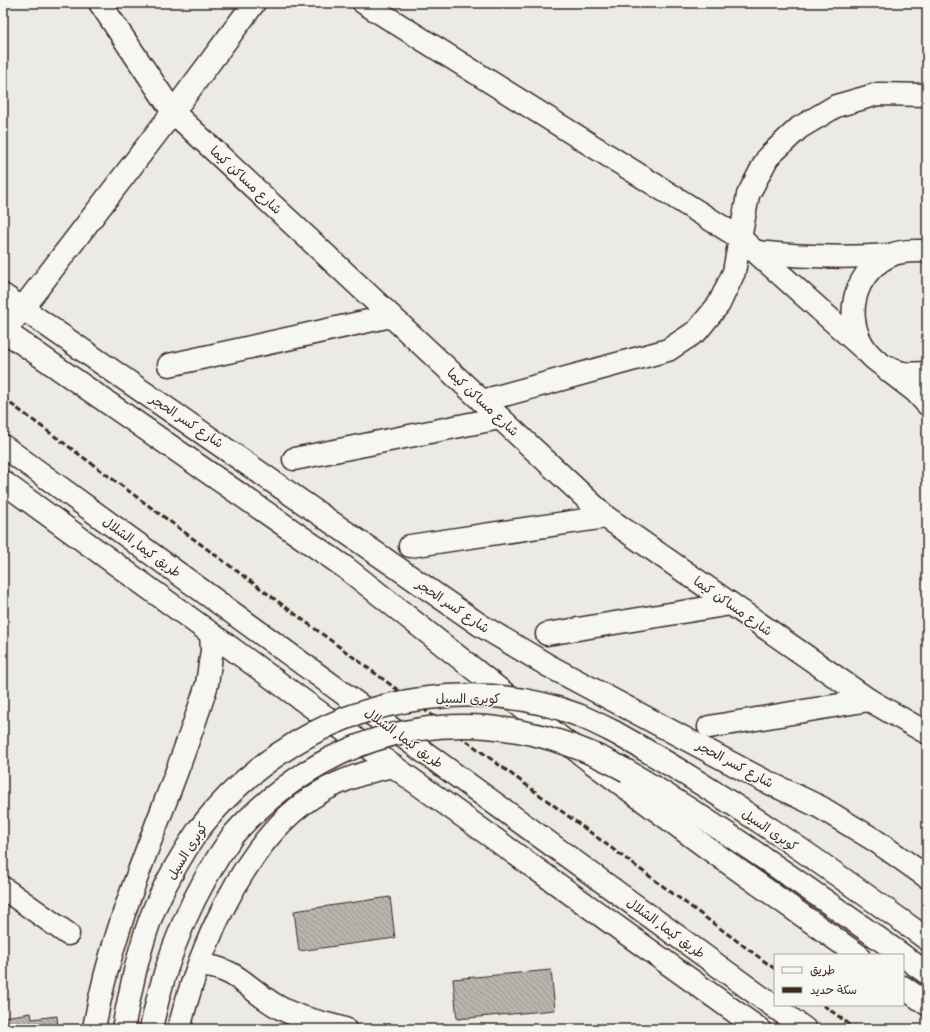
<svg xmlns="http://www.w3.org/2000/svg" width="930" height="1032" font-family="Sriracha,'Playpen Sans Arabic',sans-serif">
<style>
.building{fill:url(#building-back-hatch);stroke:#3b2a1e}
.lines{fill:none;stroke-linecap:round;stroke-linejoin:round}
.minor-casing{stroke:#3b2a1e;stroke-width:25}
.major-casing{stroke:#3b2a1e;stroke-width:25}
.highway-casing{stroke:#3b2a1e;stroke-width:25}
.minor{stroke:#f6f6f2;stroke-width:22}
.major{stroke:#f6f6f2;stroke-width:22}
.highway{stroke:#f6f6f2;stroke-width:22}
.rail{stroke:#3b2a1e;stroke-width:3;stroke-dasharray:6 3;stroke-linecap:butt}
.minor-bridge-casing{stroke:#3b2a1e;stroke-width:25;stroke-linecap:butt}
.minor-bridge{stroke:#f6f6f2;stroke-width:22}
.labels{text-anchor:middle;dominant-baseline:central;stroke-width:3;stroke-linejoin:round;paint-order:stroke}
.street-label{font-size:13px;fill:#3b2a1e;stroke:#f6f6f2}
</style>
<defs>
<pattern id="building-back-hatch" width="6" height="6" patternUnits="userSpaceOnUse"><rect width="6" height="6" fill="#bab4ae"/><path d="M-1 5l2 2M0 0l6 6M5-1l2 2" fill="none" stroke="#98938d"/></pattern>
</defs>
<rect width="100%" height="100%" fill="#ebeae5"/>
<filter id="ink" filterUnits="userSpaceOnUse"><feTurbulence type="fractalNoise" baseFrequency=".025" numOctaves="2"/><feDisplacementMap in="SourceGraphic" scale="8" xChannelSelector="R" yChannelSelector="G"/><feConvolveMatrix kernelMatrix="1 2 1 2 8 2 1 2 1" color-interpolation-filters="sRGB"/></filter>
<g filter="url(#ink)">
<g class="building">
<polygon points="390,897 395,938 299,951 294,911"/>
<polygon points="551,970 555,1010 457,1019 453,979"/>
<polygon points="31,1013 32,1019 57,1016 58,1029 3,1029 3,1017"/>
</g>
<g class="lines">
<defs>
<g id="minor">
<polyline points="100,3 173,112 606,517 869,700 927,733"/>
<polyline points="364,3 740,238 866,351"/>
<path d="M927,251c-12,0 -25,-1 -36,4 -55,25 -48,105 12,118 7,1 17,0 24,0"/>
<path d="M757,252c45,5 89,6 134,3"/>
<polyline points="5,331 173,112 254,3"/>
<polyline points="169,365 391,316"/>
<polyline points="889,371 915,391 927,404"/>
<polyline points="482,401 668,350 697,331 719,304 734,272 748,195 768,157 799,128 836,106 878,94 927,95"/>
<polyline points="294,459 500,418"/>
<polyline points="410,546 606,517"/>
<polyline points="547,634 731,604"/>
<polyline points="709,727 869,700"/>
<path d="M614,732c109,61 212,134 313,207"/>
<path d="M627,771c95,56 185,120 275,184"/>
<polyline points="3,888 68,934"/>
<polyline points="903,956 927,973"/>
<path d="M199,965c38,3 46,22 76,40 21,13 46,17 70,24"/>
<path d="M123,1029c8,-41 16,-83 32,-122 12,-27 27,-53 44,-78"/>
<path d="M151,1029c14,-71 40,-135 82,-194"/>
</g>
<g id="major">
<polyline points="3,295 480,625 549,666 761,779 820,807 876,841 927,877"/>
<polyline points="3,330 346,568 590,761 706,847 858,955"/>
<polyline points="903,987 927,1004"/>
</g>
<g id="highway">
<polyline points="3,446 805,1029"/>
<polyline points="3,482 393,766 759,1029"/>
<path d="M94,1029c20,-120 78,-229 113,-345l5,-34 -1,-16"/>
<path d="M179,1029c19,-77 64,-186 132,-231 26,-17 52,-26 82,-32"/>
</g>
</defs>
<use href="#minor" class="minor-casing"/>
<use href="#major" class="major-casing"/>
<use href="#highway" class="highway-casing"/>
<use href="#minor" class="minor"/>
<use href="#major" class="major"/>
<use href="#highway" class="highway"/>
<g class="rail">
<polyline points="3,398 775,969"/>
<polyline points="823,1005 856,1029"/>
</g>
<defs>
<g id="minor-bridge">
<path d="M199,829c23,-29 49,-55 81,-76 84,-58 202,-75 298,-38 12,5 24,11 36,17"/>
<path d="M233,835c107,-119 255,-141 394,-64"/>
</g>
</defs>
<use href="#minor-bridge" class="minor-bridge-casing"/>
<use href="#minor-bridge" class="minor-bridge"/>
</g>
</g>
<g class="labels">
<g class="street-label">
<text transform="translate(246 180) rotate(43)">شارع مساكن كيما</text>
<text transform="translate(483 402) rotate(43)">شارع مساكن كيما</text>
<text transform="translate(187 421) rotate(34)">شارع كسر الحجر</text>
<text transform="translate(142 547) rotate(36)">طريق كيما, الشلال</text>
<text transform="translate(453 606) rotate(34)">شارع كسر الحجر</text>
<text transform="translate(733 606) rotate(35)">شارع مساكن كيما</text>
<text x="468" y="698">كوبرى السيل</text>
<text transform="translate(404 738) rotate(36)">طريق كيما, الشلال</text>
<text transform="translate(735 764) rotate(28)">شارع كسر الحجر</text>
<text transform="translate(770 830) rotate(34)">كوبرى السيل</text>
<text transform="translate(187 851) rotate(-58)">كوبرى السيل</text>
<text transform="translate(666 928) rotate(36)">طريق كيما, الشلال</text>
</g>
</g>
<rect width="930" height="1032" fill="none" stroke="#f6f6f2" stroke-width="16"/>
<rect x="8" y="8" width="914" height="1016" fill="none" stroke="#3b2a1e" stroke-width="1.5" filter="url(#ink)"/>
<rect x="774" y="954" width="130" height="52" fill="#f6f6f2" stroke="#aba49d"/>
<rect x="782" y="967" width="20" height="6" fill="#f6f6f2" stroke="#aba49d"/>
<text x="810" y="974" font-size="12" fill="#3b2a1e">طريق</text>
<rect x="782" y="987" width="20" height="6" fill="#3b2a1e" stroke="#aba49d"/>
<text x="810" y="994" font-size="12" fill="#3b2a1e">سكة حديد</text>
</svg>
